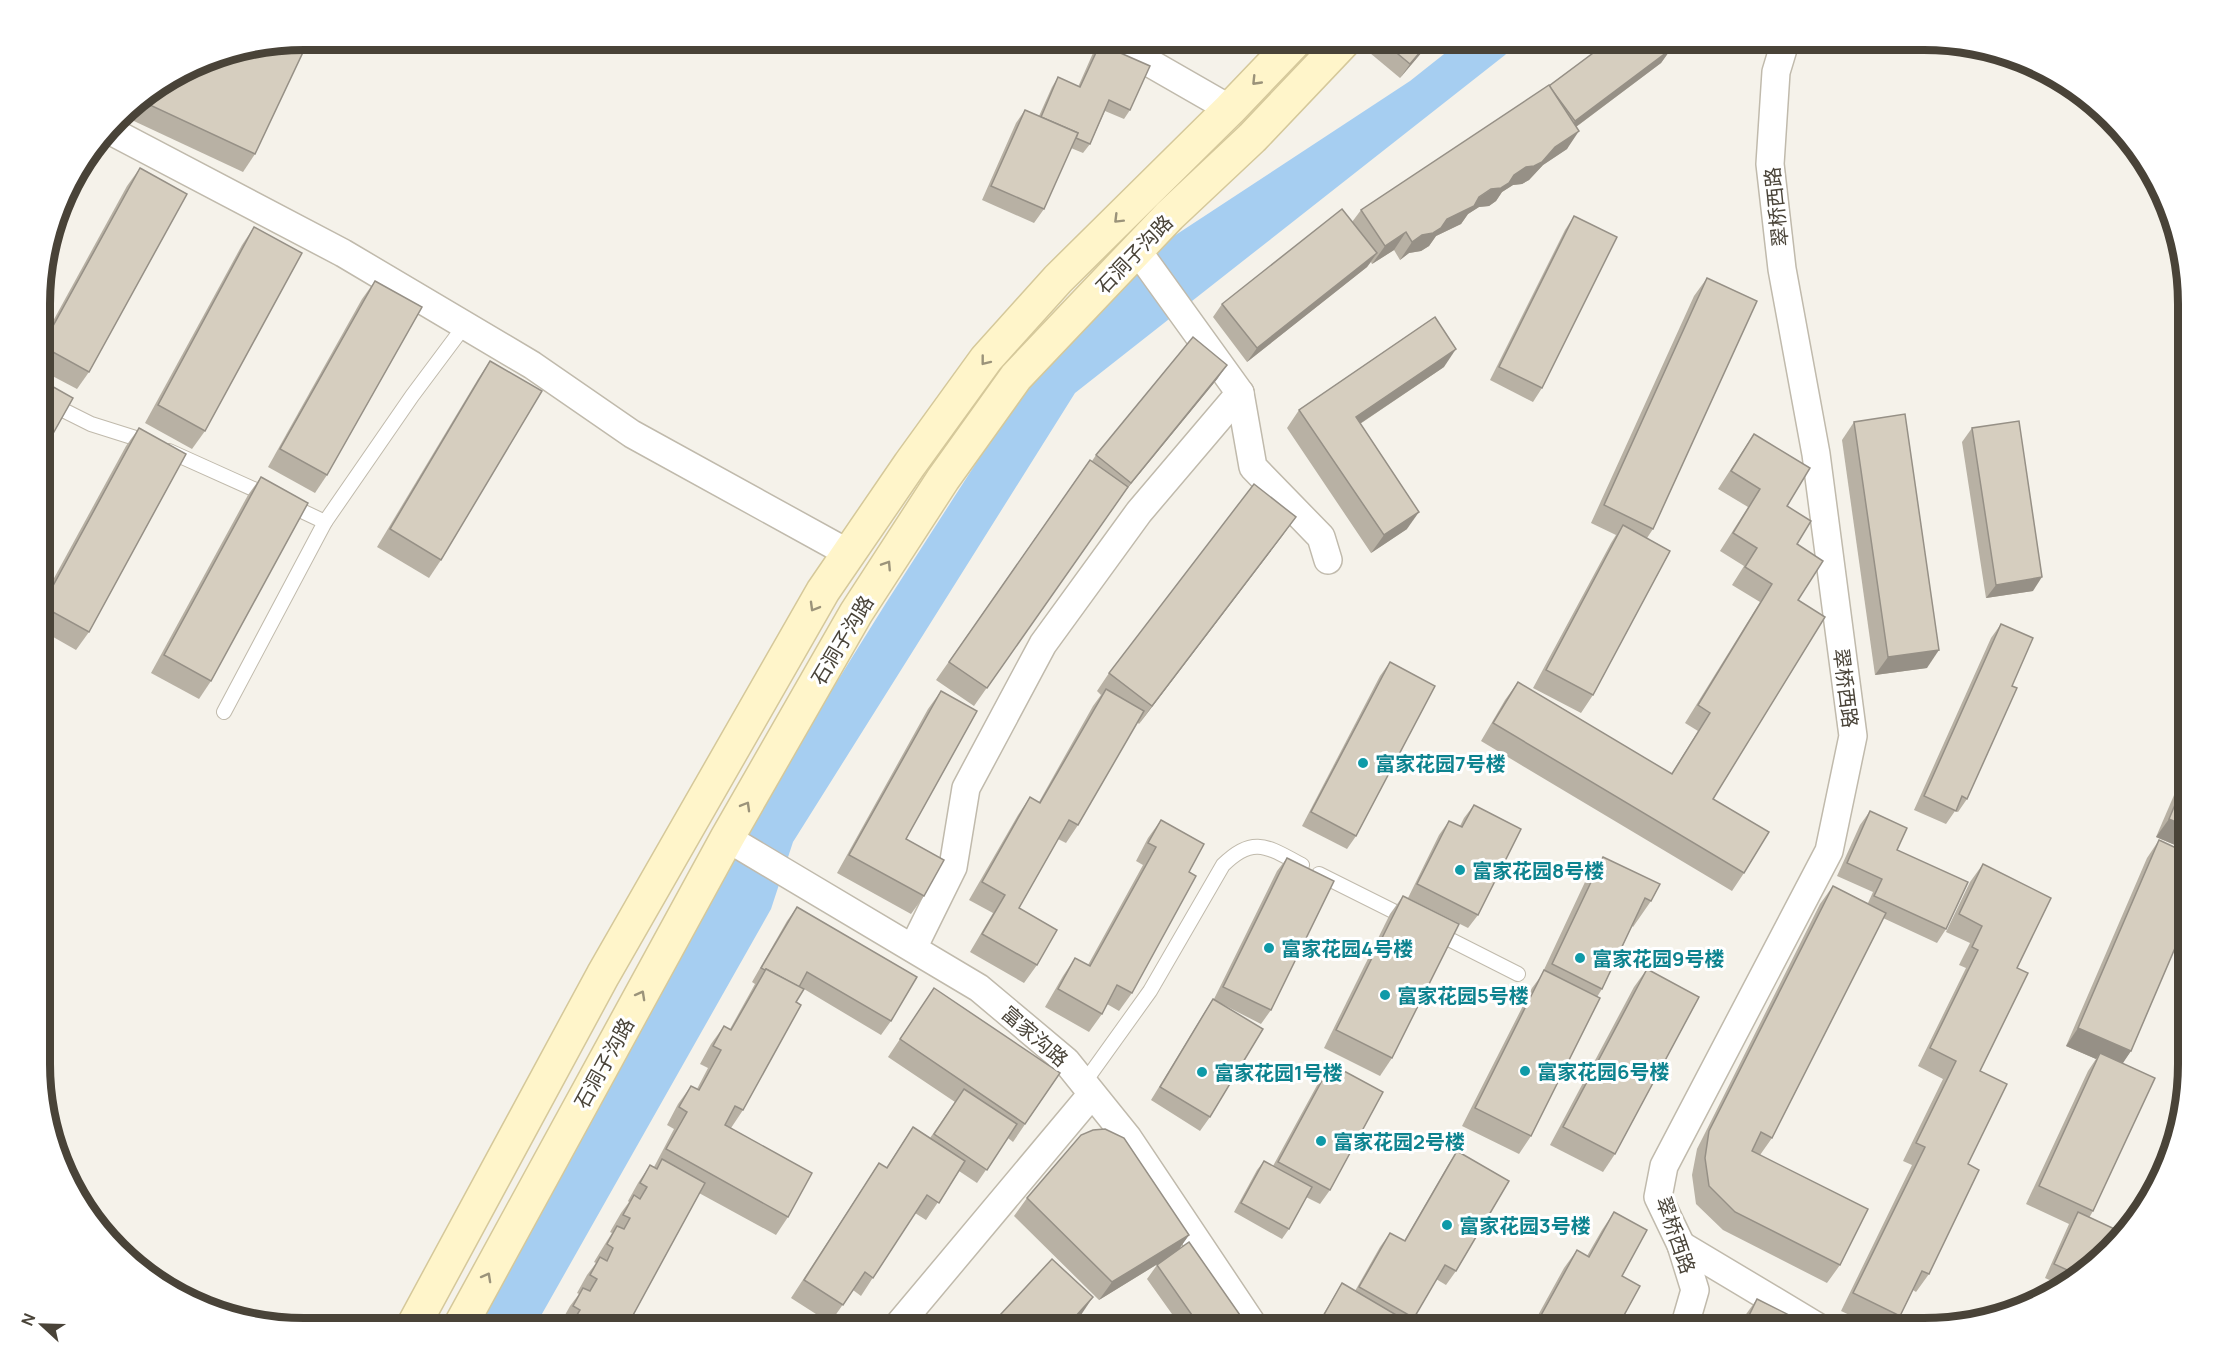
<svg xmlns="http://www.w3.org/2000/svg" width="2227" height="1367" font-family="Manrope,'Noto Sans SC',sans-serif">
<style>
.water{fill:#a6cef1}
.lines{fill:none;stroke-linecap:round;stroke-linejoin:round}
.service-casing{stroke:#c0baac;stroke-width:16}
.minor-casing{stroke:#c0baac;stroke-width:30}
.secondary-casing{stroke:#d5c89a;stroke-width:36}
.service{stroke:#fff;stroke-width:14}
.minor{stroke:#fff;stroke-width:27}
.secondary{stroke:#fff5ca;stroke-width:33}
.wall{fill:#b8b1a4}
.shaded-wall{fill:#969086}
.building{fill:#d6cebf;stroke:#969086;stroke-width:1.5}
.oneway{stroke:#9b937a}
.culture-dot{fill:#0f9aa8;stroke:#fff;stroke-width:2}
.labels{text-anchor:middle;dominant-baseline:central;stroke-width:6;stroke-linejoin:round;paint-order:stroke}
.street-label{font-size:20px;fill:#494338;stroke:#fff}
.culture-label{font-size:20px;font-weight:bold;fill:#0d838f;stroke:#fff;text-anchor:start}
.rim{fill:none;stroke:#494338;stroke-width:8}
</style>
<rect width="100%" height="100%" fill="#f5f2ea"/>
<polygon class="water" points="1463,39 1521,39 1505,55 1075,393 793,842 771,909 534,1328 466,1328 755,813 886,603 1025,387 1171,238 1410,81"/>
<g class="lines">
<defs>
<g id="service">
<polyline points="41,399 91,424 148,442"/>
<polyline points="169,451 269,496"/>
<polyline points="289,505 325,522"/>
<polyline points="224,712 325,522 412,396 465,325"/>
<polyline points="1319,874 1407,918"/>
<polyline points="1435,932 1518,974"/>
<path d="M1084,1083l66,-92 73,-126c31,-31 46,-17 79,0"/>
</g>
<g id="minor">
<polyline points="1108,39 1230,109"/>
<polyline points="109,130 343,253 532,365 632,434 848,553"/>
<polyline points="1137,250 1240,393 1253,467 1321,537 1328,560"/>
<polyline points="727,838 979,988 1066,1061 1128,1138 1255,1328"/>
<polyline points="913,948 953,867 966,788 1043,644 1139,512 1240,393"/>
<polyline points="1681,1245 1818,1327"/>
<polyline points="896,1328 1092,1094"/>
<polyline points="1684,1328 1695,1290 1681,1245 1658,1197 1664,1166 1829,851 1853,736 1816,454 1782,269 1770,164 1776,72 1786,39"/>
</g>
<g id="secondary">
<polyline points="412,1328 603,975 823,591 910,464 986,359 1058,279 1230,109 1297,39"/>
<polyline points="459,1328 727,838 856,613 943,479 1016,377 1169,216 1252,138 1346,39"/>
</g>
</defs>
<use href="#service" class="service-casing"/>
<use href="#minor" class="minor-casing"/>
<use href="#secondary" class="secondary-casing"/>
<use href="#service" class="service"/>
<use href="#minor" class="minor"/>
<use href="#secondary" class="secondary"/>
</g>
<g class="wall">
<polygon points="1433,39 1400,78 1370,53 1380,40"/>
<polygon points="1100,44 1130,110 1124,119 1105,111 1090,144 1083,153 1071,148 1044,209 1034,223 982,200 1016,123 1025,110 1039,116 1052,87 1058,77 1078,87 1093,53"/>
<polygon points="1671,49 1661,63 1576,127 1567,149 1543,165 1529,180 1522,184 1513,185 1502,192 1496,201 1489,206 1479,207 1468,214 1461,224 1436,236 1429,246 1421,251 1409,253 1400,260 1394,250 1372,264 1371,262 1367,267 1247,362 1213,317 1222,304 1352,222 1361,210 1549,86"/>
<polygon points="202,59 255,154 243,172 121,115 129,105"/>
<polygon points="140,168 89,372 77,389 41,370 41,343 127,186"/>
<polygon points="1574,216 1542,388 1533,402 1490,380 1565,230"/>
<polygon points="254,227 205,431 192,449 145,423 242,245"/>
<polygon points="1707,278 1653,529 1647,538 1593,695 1581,713 1533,688 1611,543 1616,535 1591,523 1694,296"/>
<polygon points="375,281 327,475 315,493 268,467 362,299"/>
<polygon points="490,361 441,560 429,578 377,547 478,379"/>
<polygon points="1444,367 1360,424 1407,529 1371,553 1287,428 1299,410"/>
<polygon points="1218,378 1126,490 974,706 936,680 1090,460 1092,461 1096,455"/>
<polygon points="1854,422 1927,668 1875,675 1842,440"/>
<polygon points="139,428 89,632 76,650 41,630 41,602 126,446"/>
<polygon points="1972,428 2033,591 1986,598 1962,442"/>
<polygon points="1754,434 1787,506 1797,544 1798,600 1713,799 1744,873 1732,891 1481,741 1505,700 1518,682 1671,774 1698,731 1685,723 1760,602 1732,585 1744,566 1720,551 1748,507 1718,489 1742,452"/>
<polygon points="261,477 211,681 199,699 151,673 248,495"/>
<polygon points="1283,535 1139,724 1137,722 1078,825 1066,843 1058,839 1019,908 1037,965 1024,983 970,952 993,913 969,900 1018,815 1030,797 1039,802 1093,706 1101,695 1097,691 1109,673"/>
<polygon points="2001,624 2012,686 1967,799 1958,812 1955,811 1946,824 1914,810 1991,638"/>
<polygon points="1390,662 1356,836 1347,849 1302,826 1380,676"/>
<polygon points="941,691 906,839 924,896 911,914 837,873 928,709"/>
<polygon points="2187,765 2187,850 2156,837"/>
<polygon points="1474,805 1478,915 1468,928 1408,898 1439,835 1449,821 1460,826 1464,818"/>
<polygon points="1870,811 1897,850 1946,929 1937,943 1883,918 1772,1138 1760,1155 1840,1265 1827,1283 1723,1230 1696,1204 1692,1175 1697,1149 1820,904 1833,886 1868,903 1873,892 1837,876 1860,825"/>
<polygon points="1161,820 1189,872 1132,993 1119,1011 1107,1004 1102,1014 1089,1032 1045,1007 1063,976 1075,958 1088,965 1143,865 1136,861 1148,838"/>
<polygon points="2159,840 2131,1051 2122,1063 2093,1211 2089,1218 2121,1232 2063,1286 2045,1278 2069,1224 2026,1204 2088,1071 2096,1059 2066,1046 2147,858"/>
<polygon points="1603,857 1651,901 1633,927 1632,926 1602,989 1597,997 1531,1136 1519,1154 1462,1126 1532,988 1541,976 1585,882"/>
<polygon points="1287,858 1271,1010 1261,1024 1222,1004 1210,1117 1200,1131 1151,1100 1204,1013 1213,999 1214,999 1277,871"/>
<polygon points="1983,864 2017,968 1980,1071 1968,1164 1929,1274 1916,1292 1913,1290 1900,1316 1892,1327 1875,1327 1841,1311 1912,1165 1903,1161 1943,1079 1918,1066 1966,968 1959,965 1970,943 1946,932 1970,882"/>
<polygon points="1403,896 1392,1058 1380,1076 1324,1048 1390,914"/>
<polygon points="797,907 891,1021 881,1035 799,986 796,1002 743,1110 731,1128 788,1217 776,1235 699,1193 626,1328 560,1328 562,1325 560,1324 570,1306 579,1294 577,1293 587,1275 596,1263 594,1262 605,1244 612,1233 610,1232 621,1213 629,1202 628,1201 638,1183 650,1165 654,1167 674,1129 667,1125 678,1104 691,1086 697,1089 708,1068 700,1064 711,1044 724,1026 730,1029 755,984 752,982 787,921"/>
<polygon points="1647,969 1615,1154 1603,1172 1550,1145 1634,987"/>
<polygon points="922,1006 1060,1073 1013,1142 1008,1138 977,1183 959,1171 926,1220 915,1213 861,1296 853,1290 830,1323 791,1298 879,1163 886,1168 913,1127 930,1138 955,1102 888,1057"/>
<polygon points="1331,1064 1330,1190 1320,1204 1306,1197 1289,1229 1282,1239 1234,1212 1257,1170 1264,1161 1273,1166 1321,1078"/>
<polygon points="2179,1121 2176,1141 2171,1139"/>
<polygon points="1457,1151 1456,1271 1446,1285 1436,1279 1414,1318 1407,1328 1397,1328 1392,1325 1391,1328 1315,1328 1342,1283 1355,1291 1380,1247 1390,1233 1404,1241 1448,1165"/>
<polygon points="1027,1198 1189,1235 1178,1250 1249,1328 1182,1328 1147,1279 1157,1265 1161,1262 1099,1300 1014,1216"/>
<polygon points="1614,1212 1622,1276 1617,1328 1531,1328 1564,1268 1577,1250 1587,1256 1602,1230"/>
<polygon points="1757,1299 1803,1328 1739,1328 1744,1317"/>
</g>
<g class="shaded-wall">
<polygon points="1431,39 1433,39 1400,78 1410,64"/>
<polygon points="1671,49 1661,63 1565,135 1575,121"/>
<polygon points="1579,131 1567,149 1543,165 1529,180 1522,184 1513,185 1502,192 1496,201 1489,206 1479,207 1468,214 1461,224 1436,236 1429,246 1421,251 1409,253 1400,260 1412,242"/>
<polygon points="1406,232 1394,250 1372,264 1385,246"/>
<polygon points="1377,253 1367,267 1247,362 1257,348"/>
<polygon points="1456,349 1444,367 1343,435 1356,417"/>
<polygon points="1227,365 1218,378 1121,496 1131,483"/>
<polygon points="1419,512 1407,529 1371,553 1384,535"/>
<polygon points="1296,517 1283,535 1139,724 1152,706"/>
<polygon points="2042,577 2033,591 1986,598 1996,585"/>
<polygon points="1939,650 1927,668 1875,675 1888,657"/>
<polygon points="2169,819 2187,827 2187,850 2156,837"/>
<polygon points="2078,1028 2131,1051 2119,1069 2100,1053 2096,1059 2066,1046"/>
<polygon points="1189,1235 1177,1252 1099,1300 1112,1282"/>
<polygon points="1093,1297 1081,1315 1069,1328 1065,1328"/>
</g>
<g class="building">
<polygon points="1380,39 1431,39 1410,64"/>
<polygon points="1612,39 1664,39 1671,49 1575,121 1549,86"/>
<polygon points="287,42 304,50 255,154 137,99 202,59"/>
<polygon points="1100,44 1150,66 1130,110 1109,100 1090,144 1076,138 1078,133 1041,117 1058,77 1080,87"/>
<polygon points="1549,85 1579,131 1555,147 1542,162 1534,166 1526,167 1514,175 1509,183 1501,188 1491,189 1479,197 1474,206 1447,219 1441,228 1433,233 1422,235 1412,242 1406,232 1385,246 1361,210"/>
<polygon points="1025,110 1078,133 1044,209 991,186"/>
<polygon points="140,168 187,194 89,372 42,346"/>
<polygon points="1342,209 1377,253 1257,348 1222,304"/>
<polygon points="1574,216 1617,237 1542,388 1499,367"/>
<polygon points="254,227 302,253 205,431 158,405"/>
<polygon points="1707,278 1757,301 1653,529 1604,505"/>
<polygon points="375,281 422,307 327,475 280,449"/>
<polygon points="1435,317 1456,349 1356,417 1419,512 1384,535 1299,410"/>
<polygon points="1193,337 1227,365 1131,483 1096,455"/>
<polygon points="490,361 542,391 441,560 390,529"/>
<polygon points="41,380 73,398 41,455"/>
<polygon points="1905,414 1939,650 1888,657 1854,422"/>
<polygon points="2019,421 2042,577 1996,585 1972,428"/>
<polygon points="139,428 186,454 89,632 42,606"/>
<polygon points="1754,434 1810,468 1787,506 1811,521 1797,544 1823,561 1798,600 1825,617 1713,799 1769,832 1744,873 1493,723 1518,682 1672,774 1710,713 1698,705 1772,584 1745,567 1757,548 1733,533 1760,489 1731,471"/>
<polygon points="1090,460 1128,487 987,688 949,662"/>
<polygon points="261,477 308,503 211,681 164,655"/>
<polygon points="1254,484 1296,517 1152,706 1109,673"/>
<polygon points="1623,525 1670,551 1593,695 1546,670"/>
<polygon points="2001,624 2033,638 2012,686 2017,688 1967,799 1962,796 1956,811 1924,796"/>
<polygon points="1390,662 1435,686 1356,836 1311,812"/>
<polygon points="1106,689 1144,711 1078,825 1069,820 1019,908 1057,930 1037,965 982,934 1005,895 982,882 1030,797 1040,803"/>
<polygon points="941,691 977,711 906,839 944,860 924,896 849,855"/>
<polygon points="2187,776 2187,827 2169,819"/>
<polygon points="1474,805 1521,829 1478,915 1417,884 1449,821 1462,827"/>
<polygon points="1870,811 1907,828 1897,850 1968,882 1946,929 1874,896 1882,879 1847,863"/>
<polygon points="1161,820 1204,844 1189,872 1196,876 1132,993 1117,985 1102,1014 1058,989 1075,958 1090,966 1156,847 1148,843"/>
<polygon points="2159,840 2187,853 2187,920 2131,1051 2078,1028"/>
<polygon points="1603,857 1660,884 1651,901 1645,898 1602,989 1552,964"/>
<polygon points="1287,858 1334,881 1271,1010 1223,987"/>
<polygon points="1983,864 2051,898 2017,968 2028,973 1980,1071 2007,1084 1968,1164 1979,1170 1929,1274 1922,1271 1900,1316 1853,1293 1925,1147 1916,1143 1956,1061 1930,1048 1978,950 1972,947 1982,926 1959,914"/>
<polygon points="1833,886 1886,913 1772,1138 1761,1132 1752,1151 1868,1209 1840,1265 1735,1212 1709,1186 1705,1158 1709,1131"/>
<polygon points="1403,896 1459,924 1392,1058 1336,1030"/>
<polygon points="797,907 917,977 891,1021 807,972 799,987 766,969 765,970 761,968"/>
<polygon points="766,969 804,989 796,1002 801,1005 743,1110 735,1106 725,1125 812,1173 788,1217 666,1149 687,1112 679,1107 691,1086 699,1090 721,1050 713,1046 724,1026 731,1030"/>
<polygon points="1647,969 1699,997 1615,1154 1563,1127"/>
<polygon points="1544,970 1600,998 1531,1136 1475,1108"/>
<polygon points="934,988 1060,1073 1025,1124 900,1039"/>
<polygon points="1213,999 1263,1029 1210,1117 1160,1087"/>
<polygon points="2100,1053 2155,1078 2093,1211 2039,1186"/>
<polygon points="1331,1064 1383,1092 1330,1190 1278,1162"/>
<polygon points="964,1089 1017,1124 987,1170 934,1134"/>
<polygon points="913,1127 965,1161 939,1203 927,1195 873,1278 865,1272 843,1305 804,1280 879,1163 887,1168"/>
<polygon points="1105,1129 1124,1138 1189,1235 1112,1282 1027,1198 1081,1135 1093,1130"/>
<polygon points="1457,1151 1509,1181 1456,1271 1445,1265 1414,1318 1359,1287 1390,1233 1405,1241"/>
<polygon points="662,1159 705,1183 626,1328 561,1328 566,1319 572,1323 580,1310 573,1306 583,1288 590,1291 597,1279 590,1275 600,1257 607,1261 613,1248 607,1244 617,1226 624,1229 630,1218 623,1215 634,1195 640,1199 647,1187 640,1183 650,1165 657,1169"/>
<polygon points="1264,1161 1312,1187 1289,1229 1241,1203"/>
<polygon points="1614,1212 1647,1230 1622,1276 1640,1286 1617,1328 1534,1328 1577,1250 1589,1257"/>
<polygon points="2078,1212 2121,1232 2076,1274 2054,1264"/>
<polygon points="1189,1242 1249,1328 1201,1328 1157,1265"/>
<polygon points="1052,1259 1093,1297 1065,1328 988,1328"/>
<polygon points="1342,1283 1398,1316 1391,1328 1334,1328 1321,1320"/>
<polygon points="1757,1299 1805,1323 1803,1328 1743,1328"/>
<polygon points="760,1319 770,1328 752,1328"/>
</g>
<defs><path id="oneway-chevron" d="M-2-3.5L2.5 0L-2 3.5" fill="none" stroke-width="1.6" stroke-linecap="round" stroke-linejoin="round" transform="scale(1.5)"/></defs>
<g class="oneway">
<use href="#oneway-chevron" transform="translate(1256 81) rotate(134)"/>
<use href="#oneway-chevron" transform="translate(1118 219) rotate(135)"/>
<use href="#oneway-chevron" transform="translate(985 361) rotate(128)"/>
<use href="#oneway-chevron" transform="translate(887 565) rotate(-57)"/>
<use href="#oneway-chevron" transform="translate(814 607) rotate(120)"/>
<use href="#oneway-chevron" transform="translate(746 806) rotate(-60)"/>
<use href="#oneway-chevron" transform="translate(641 995) rotate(-61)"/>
<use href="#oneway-chevron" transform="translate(487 1277) rotate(-61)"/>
</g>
<g class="culture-dot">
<circle cx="1363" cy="763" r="6"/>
<circle cx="1460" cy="870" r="6"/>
<circle cx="1269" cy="948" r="6"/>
<circle cx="1580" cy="958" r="6"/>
<circle cx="1385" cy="995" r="6"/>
<circle cx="1525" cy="1071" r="6"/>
<circle cx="1202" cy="1072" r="6"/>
<circle cx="1321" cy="1141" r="6"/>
<circle cx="1447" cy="1225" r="6"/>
</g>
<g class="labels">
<g class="street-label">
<text transform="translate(1776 207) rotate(-96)">翠桥西路</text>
<text transform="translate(1134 254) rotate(-46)">石洞子沟路</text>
<text transform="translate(842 640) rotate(-59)">石洞子沟路</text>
<text transform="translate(1846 688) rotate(83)">翠桥西路</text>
<text transform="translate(1035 1036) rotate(41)">富家沟路</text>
<text transform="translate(604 1063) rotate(-61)">石洞子沟路</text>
<text transform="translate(1676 1235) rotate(71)">翠桥西路</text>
</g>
<g class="culture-label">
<text x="1375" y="763">富家花园7号楼</text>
<text x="1472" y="870">富家花园8号楼</text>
<text x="1281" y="948">富家花园4号楼</text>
<text x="1592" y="958">富家花园9号楼</text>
<text x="1397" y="995">富家花园5号楼</text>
<text x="1537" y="1071">富家花园6号楼</text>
<text x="1214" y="1072">富家花园1号楼</text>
<text x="1333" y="1141">富家花园2号楼</text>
<text x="1459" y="1225">富家花园3号楼</text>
</g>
</g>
<path d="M0 0H2227V1367H0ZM304 50H1924A254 254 0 0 1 2178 304V1064A254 254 0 0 1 1924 1318H304A254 254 0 0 1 50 1064V304A254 254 0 0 1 304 50Z" fill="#fff" fill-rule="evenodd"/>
<path class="rim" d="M304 50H1924A254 254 0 0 1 2178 304V1064A254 254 0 0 1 1924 1318H304A254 254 0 0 1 50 1064V304A254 254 0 0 1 304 50Z"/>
<g transform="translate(42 1325) rotate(292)" stroke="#ffffff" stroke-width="4.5" paint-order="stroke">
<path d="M0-4.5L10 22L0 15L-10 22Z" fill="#494338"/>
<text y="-9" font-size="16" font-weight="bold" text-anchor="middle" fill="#494338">N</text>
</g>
</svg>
